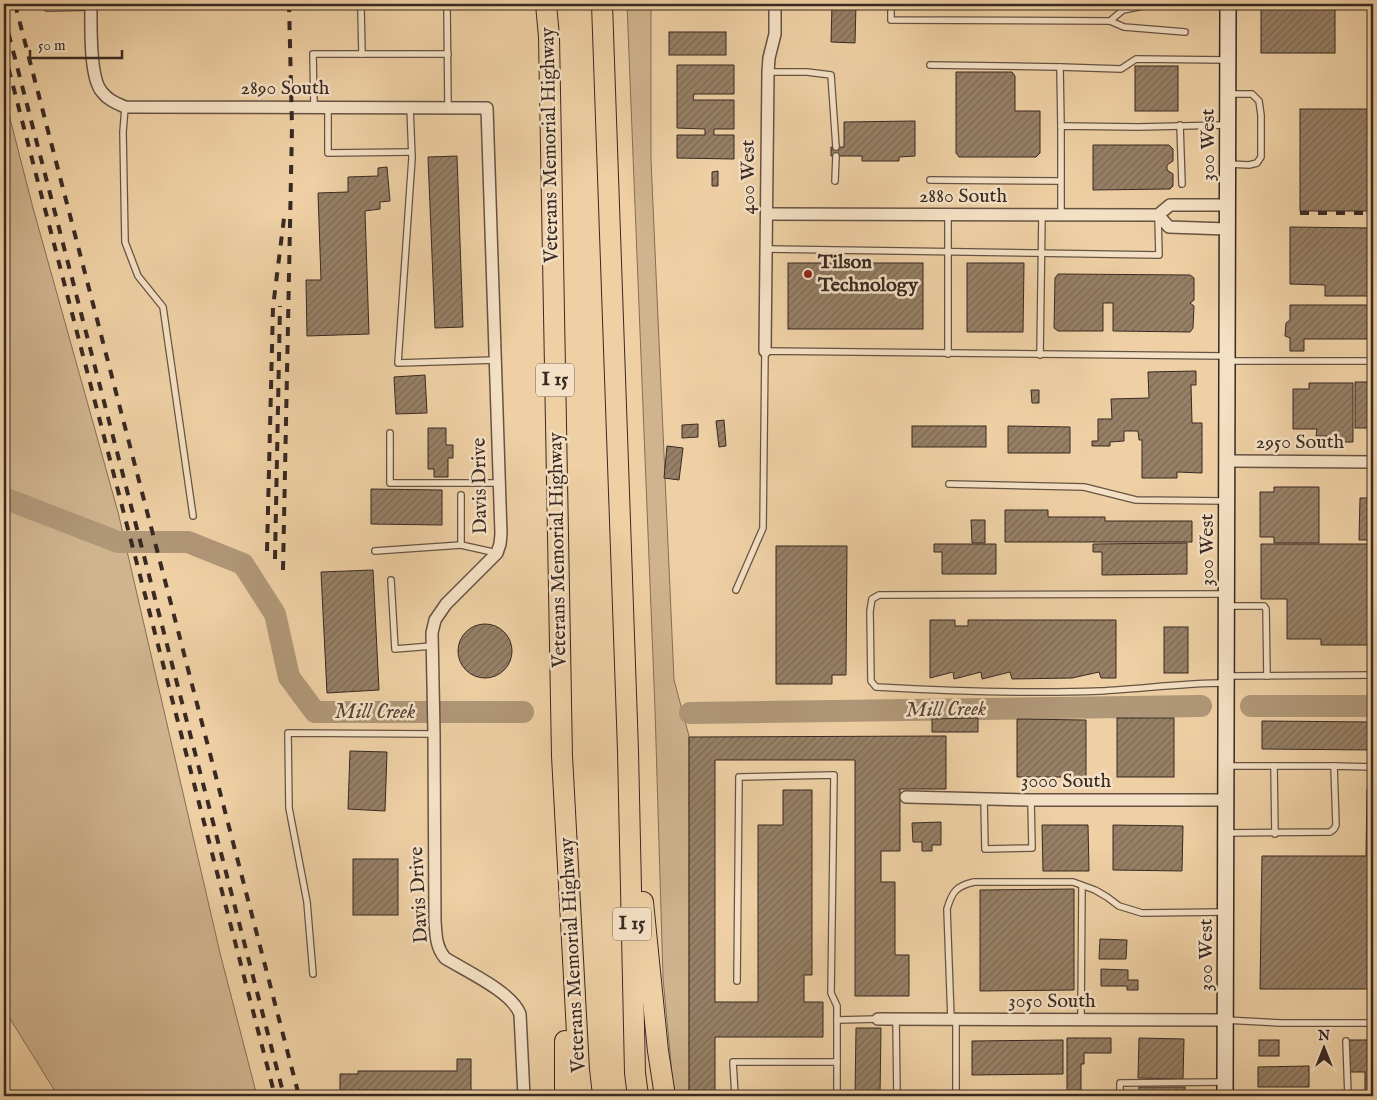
<svg xmlns="http://www.w3.org/2000/svg" width="1377" height="1100" font-family="'IM FELL English',serif">
<style>
.green{fill:#cfb48e;stroke:#846e58}
.lines{fill:none;stroke-linecap:round;stroke-linejoin:round}
.river{stroke:#b09778;stroke-width:22}
.building{fill:url(#building-hatch);stroke:#392923}
.lane-casing{stroke:#665343;stroke-width:8}
.street-casing{stroke:#665343;stroke-width:14}
.secondary-casing{stroke:#392923;stroke-width:18}
.highway-casing{stroke:#392923;stroke-width:22}
.lane{stroke:#f4e0c4;stroke-width:5.5}
.street{stroke:#f4e0c4;stroke-width:11}
.secondary{stroke:#f4e0c4;stroke-width:15}
.highway{stroke:#eed0a4;stroke-width:20}
.rail{stroke:#392923;stroke-width:4;stroke-dasharray:9 9;stroke-linecap:butt}
.poi-dot{fill:#8f2418;stroke:#f4e0c4;stroke-width:2}
.labels{text-anchor:middle;dominant-baseline:central;stroke-width:5;stroke-linejoin:round;paint-order:stroke}
.shield{fill:#f4e0c4;stroke:#716053;stroke-width:1}
.shield-label{font-size:19px;font-weight:bold;fill:#392923}
.street-label{font-size:20px;fill:#392923;stroke:#f4e0c4}
.poi-label{font-size:20px;font-weight:bold;fill:#392923;stroke:#f4e0c4;text-anchor:start}
.water-label{font-size:21px;font-style:italic;fill:#574438;stroke:#f4e0c4}
</style>
<defs>
<pattern id="building-hatch" width="6" height="6" patternUnits="userSpaceOnUse" patternTransform="scale(1.25)"><rect width="6" height="6" fill="#978066"/><path d="M-1 1l2-2M0 6l6-6M5 7l2-2" fill="none" stroke="#7c6954"/></pattern>
</defs>
<rect width="100%" height="100%" fill="#eed0a4"/>
<filter id="stains"><feTurbulence type="fractalNoise" baseFrequency=".004" numOctaves="4"/><feColorMatrix values="0 0 0 0 .2 0 0 0 0 .09 0 0 0 0 .02 0 0 0 .5 -.17"/></filter>
<radialGradient id="worn" r=".72"><stop offset=".6" stop-color="#630" stop-opacity="0"/><stop offset="1" stop-color="#630" stop-opacity=".3"/></radialGradient>
<g class="green">
<polygon points="627,4 651,4 651,160 674,680 689,736 689,1096 674,1096 663,978 655,709"/>
<polygon points="4,95 33,208 118,512 220,953 257,1096 58,1096 4,1009"/>
</g>
<g class="lines">
<g class="river">
<polyline points="4,498 118,542 188,542 243,564 275,614 289,677 315,712 523,712"/>
<polyline points="1251,706 1373,706"/>
<polyline points="690,713 1201,706"/>
</g>
</g>
<g class="building">
<rect x="727" y="4" width="41" height="5"/>
<polygon points="832,4 856,4 855,43 831,42"/>
<rect x="1261" y="4" width="74" height="49"/>
<rect x="669" y="32" width="57" height="23"/>
<polygon points="677,65 734,65 734,94 694,94 693,100 734,100 734,129 714,129 714,135 734,135 734,159 677,158 677,135 705,135 705,129 677,128"/>
<rect x="1135" y="66" width="43" height="45"/>
<polygon points="956,72 1012,72 1015,76 1015,111 1040,111 1040,153 1036,157 959,157 956,153"/>
<rect x="1300" y="109" width="73" height="102"/>
<polygon points="915,121 915,156 899,157 899,161 862,161 862,156 831,156 831,147 844,147 844,122"/>
<polygon points="1093,145 1169,145 1173,149 1173,161 1167,165 1167,170 1173,174 1173,186 1170,189 1093,190"/>
<polygon points="457,156 463,327 435,328 428,157"/>
<polygon points="387,167 390,201 380,202 380,209 365,211 369,334 307,336 306,280 321,280 318,193 348,192 348,177 378,176 378,168"/>
<polygon points="718,171 718,186 712,186 712,172"/>
<polygon points="1290,227 1373,228 1373,296 1325,296 1325,285 1290,284"/>
<rect x="788" y="263" width="135" height="66"/>
<polygon points="967,263 1024,263 1023,332 967,332"/>
<polygon points="1058,274 1190,275 1194,278 1194,300 1190,303 1194,306 1193,328 1190,332 1113,331 1113,303 1103,303 1103,331 1058,331 1054,328 1055,278"/>
<polygon points="1290,305 1373,305 1373,339 1304,339 1304,351 1290,351 1290,338 1285,336 1286,323 1290,320"/>
<polygon points="1196,371 1196,385 1191,385 1192,423 1202,423 1202,473 1177,472 1177,478 1142,478 1142,440 1139,440 1138,431 1124,431 1124,441 1110,442 1110,446 1092,446 1092,441 1098,441 1098,419 1112,419 1111,399 1149,398 1148,372"/>
<polygon points="425,375 427,413 396,414 394,377"/>
<rect x="1355" y="382" width="18" height="46"/>
<polygon points="1309,383 1353,383 1353,442 1329,442 1329,436 1316,436 1317,429 1293,429 1293,389 1309,389"/>
<polygon points="1031,390 1039,390 1039,403 1032,403"/>
<polygon points="724,420 726,446 719,447 716,421"/>
<polygon points="698,424 698,437 682,438 682,425"/>
<rect x="912" y="426" width="74" height="21"/>
<polygon points="1008,426 1070,427 1070,453 1008,453"/>
<polygon points="428,428 446,428 446,445 453,445 453,458 448,458 448,477 434,477 434,469 428,469"/>
<polygon points="667,446 683,448 679,480 664,478"/>
<polygon points="1274,487 1319,487 1319,543 1274,543 1274,537 1260,537 1260,492 1274,492"/>
<polygon points="371,489 442,490 442,525 371,524"/>
<polygon points="1360,498 1373,498 1373,540 1359,540"/>
<polygon points="1005,510 1048,510 1048,517 1105,517 1105,521 1192,521 1192,542 1005,542"/>
<polygon points="971,520 985,520 985,543 972,543"/>
<polygon points="1187,543 1187,574 1102,575 1102,552 1093,552 1093,544"/>
<polygon points="934,544 996,544 996,574 942,574 942,552 934,552"/>
<polygon points="1261,544 1373,544 1373,645 1321,645 1321,639 1287,639 1287,599 1261,599"/>
<polygon points="776,546 847,546 846,675 832,675 832,684 776,684"/>
<polygon points="373,570 379,690 327,693 321,572"/>
<polygon points="930,620 955,620 955,626 968,626 968,620 1116,620 1116,678 1101,678 1099,672 1072,678 1012,679 1010,672 982,679 981,672 954,679 953,672 930,678"/>
<circle cx="485" cy="651" r="27"/>
<rect x="1164" y="627" width="24" height="46"/>
<polygon points="978,718 978,732 932,732 932,719"/>
<rect x="1117" y="718" width="57" height="59"/>
<polygon points="1017,719 1086,720 1086,777 1017,777"/>
<polygon points="1262,721 1373,722 1373,750 1262,749"/>
<polygon points="946,736 946,789 900,789 900,851 881,851 881,882 895,882 895,955 909,955 909,996 855,996 855,760 715,760 715,1002 758,1002 758,825 783,825 783,790 812,790 812,975 804,975 804,1002 823,1002 823,1037 715,1037 715,1096 689,1096 689,737"/>
<polygon points="350,751 387,752 385,811 348,809"/>
<polygon points="1367,789 1373,789 1373,909 1371,909 1371,989 1260,989 1262,856 1366,856"/>
<polygon points="941,822 941,845 932,845 932,851 922,851 922,842 913,842 912,823"/>
<polygon points="1042,825 1088,825 1089,871 1043,871"/>
<polygon points="1113,825 1183,826 1182,871 1113,870"/>
<rect x="353" y="859" width="45" height="56"/>
<polygon points="1074,889 1074,990 980,991 980,890"/>
<polygon points="1100,939 1127,940 1126,959 1099,959"/>
<polygon points="1101,969 1128,970 1128,980 1138,980 1138,990 1127,990 1127,986 1101,986"/>
<polygon points="856,1028 881,1028 880,1096 855,1096"/>
<polygon points="1067,1038 1111,1038 1111,1053 1084,1053 1084,1064 1081,1064 1081,1096 1067,1096"/>
<polygon points="1139,1038 1184,1039 1183,1079 1138,1078"/>
<polygon points="1063,1040 1063,1074 972,1075 972,1041"/>
<rect x="1259" y="1040" width="20" height="16"/>
<polygon points="1348,1040 1373,1040 1373,1096 1365,1096 1365,1072 1348,1072"/>
<polygon points="457,1059 471,1059 471,1096 340,1096 340,1074 358,1074 358,1071 457,1071"/>
<polygon points="1309,1066 1309,1087 1258,1087 1258,1067"/>
<rect x="1139" y="1087" width="46" height="9"/>
<rect x="1257" y="1095" width="80" height="1"/>
</g>
<g class="lines">
<defs>
<g id="lane">
<polyline points="45,4 47,8 91,7"/>
<polyline points="447,4 448,108"/>
<polyline points="891,4 891,20 1110,21 1123,10 1153,4 1228,4"/>
<polyline points="1110,21 1124,27 1185,32"/>
<polyline points="362,54 448,54"/>
<polyline points="930,65 1060,67 1061,126"/>
<polyline points="1060,67 1121,69 1136,59 1227,60"/>
<polyline points="768,72 807,72 831,75 836,147"/>
<polyline points="1228,94 1252,94 1259,101 1261,115 1261,157 1257,163 1249,165 1229,164"/>
<polyline points="125,107 123,132 125,242 138,276 163,307 193,516"/>
<polyline points="314,107 313,54 362,54 361,9 364,4"/>
<polyline points="328,107 328,153 411,152"/>
<polyline points="410,107 412,158 398,363 496,360"/>
<polyline points="1180,125 1182,184"/>
<polyline points="930,180 1060,181"/>
<polyline points="835,181 836,156"/>
<polyline points="1061,215 1061,126 1138,127 1226,125"/>
<polyline points="767,249 1159,255 1158,217"/>
<polyline points="948,354 948,214"/>
<polyline points="1040,355 1042,215"/>
<polyline points="1227,361 1373,361"/>
<polyline points="390,433 390,483 500,483"/>
<polyline points="949,484 1084,487 1136,500 1225,501"/>
<polyline points="461,495 461,545 497,553"/>
<polyline points="375,551 461,545"/>
<polyline points="391,580 395,649 432,646"/>
<polyline points="736,590 763,528 765,351 1225,356"/>
<polyline points="1227,606 1264,606 1266,609 1267,676"/>
<polyline points="1227,676 1373,675"/>
<path d="M1225,683c-42,0 -84,6 -125,8 -75,3 -150,0 -224,-4l-5,-6 -1,-70 2,-12 7,-4 346,-1"/>
<polyline points="1226,766 1334,766"/>
<polyline points="1274,766 1275,834"/>
<polyline points="984,799 985,849 1032,848 1031,800"/>
<polyline points="1226,833 1330,832 1334,829 1336,825 1334,766 1373,767"/>
<polyline points="313,974 307,902 289,808 288,733 434,734"/>
<polyline points="737,981 739,777 834,775 831,993 837,1006 837,1096"/>
<polyline points="896,1019 897,1096"/>
<path d="M951,1019l-4,-110c5,-17 9,-23 27,-27h99l22,8 12,7 12,9 23,7 82,-1"/>
<polyline points="1081,1019 1082,886"/>
<polyline points="837,1020 878,1019"/>
<polyline points="1225,1020 1280,1023 1373,1023"/>
<polyline points="1346,1041 1348,1096"/>
<polyline points="977,1095 1009,1096"/>
<polyline points="735,1096 733,1062 837,1062"/>
<polyline points="956,1096 956,1019"/>
<polyline points="1120,1096 1120,1083 1223,1082"/>
</g>
<g id="street">
<path d="M91,4c0,20 -2,74 11,88 6,8 14,11 23,15l362,1 14,426 -1,10 -3,9 -51,51 -11,16 -3,13 2,101 1,187c1,15 1,26 10,37 21,13 67,34 75,56l4,82"/>
<polyline points="767,214 1158,215 1170,205 1228,205"/>
<polyline points="1158,215 1169,227 1227,229"/>
<polyline points="765,351 768,72 769,58 775,34 775,4"/>
<polyline points="1227,461 1373,462"/>
<polyline points="906,797 1031,800 1226,800"/>
<polyline points="878,1019 1225,1020"/>
</g>
<polyline id="secondary" points="1225,1096 1228,4"/>
<g id="highway">
<polyline points="546,4 549,37 562,756 579,1070 582,1096"/>
<polyline points="602,4 628,751 635,1073 638,1096"/>
<polyline points="643,902 658,1051 665,1096"/>
<polyline points="565,1041 565,1096"/>
</g>
</defs>
<use href="#lane" class="lane-casing"/>
<use href="#street" class="street-casing"/>
<use href="#secondary" class="secondary-casing"/>
<use href="#highway" class="highway-casing"/>
<use href="#lane" class="lane"/>
<use href="#street" class="street"/>
<use href="#secondary" class="secondary"/>
<use href="#highway" class="highway"/>
<g class="rail">
<polyline points="15,4 299,1096"/>
<polyline points="4,16 284,1096"/>
<polyline points="4,51 275,1096"/>
<polyline points="1300,213 1373,213"/>
<polyline points="267,551 273,307 285,210"/>
<polyline points="275,559 280,306"/>
<polyline points="283,570 292,127 289,4"/>
</g>
</g>
<circle class="poi-dot" cx="808" cy="274" r="5"/>
<g class="labels">
<g class="shield">
<rect x="536" y="363.5" width="38" height="33" rx="4"/>
<rect x="613" y="907.5" width="38" height="33" rx="4"/>
</g>
<g class="shield-label">
<text x="555" y="380">I 15</text>
<text x="632" y="924">I 15</text>
</g>
<g class="street-label">
<text x="285" y="88">2890 South</text>
<text transform="translate(550 145) rotate(-91)">Veterans Memorial Highway</text>
<text transform="translate(1208 145) rotate(-90)">300 West</text>
<text transform="translate(748 177) rotate(-90)">400 West</text>
<text x="963" y="196">2880 South</text>
<text x="1300" y="442">2950 South</text>
<text transform="translate(480 486) rotate(-91)">Davis Drive</text>
<text transform="translate(558 550) rotate(-91)">Veterans Memorial Highway</text>
<text transform="translate(1207 550) rotate(-90)">300 West</text>
<text x="1066" y="781">3000 South</text>
<text transform="translate(419 895) rotate(-93)">Davis Drive</text>
<text transform="translate(573 955) rotate(-93)">Veterans Memorial Highway</text>
<text transform="translate(1206 955) rotate(-90)">300 West</text>
<text x="1052" y="1001">3050 South</text>
</g>
<g class="poi-label">
<text x="818" y="262">Tilson<tspan x="818" dy="23">Technology</tspan></text>
</g>
<g class="water-label">
<text transform="translate(946 710) rotate(-1)">Mill Creek</text>
<text x="375" y="712">Mill Creek</text>
</g>
</g>
<rect width="1377" height="1100" fill="none" stroke="#eed0a4" stroke-width="20"/>
<rect x="5" y="5" width="1367" height="1090" fill="none" stroke="#392923" stroke-width="2.5"/>
<rect x="10" y="10" width="1357" height="1080" fill="none" stroke="#392923"/>
<g transform="translate(1324 1048)" stroke="#f4e0c4" stroke-width="4" paint-order="stroke">
<path d="M0-4L9 19L0 12L-9 19Z" fill="#392923"/>
<text y="-8" font-size="14" font-weight="bold" text-anchor="middle" fill="#392923">N</text>
</g>
<path d="M30 50v8h92v-8" fill="none" stroke="#392923" stroke-width="2.5"/>
<text x="38" y="50" font-size="15" fill="#392923" stroke="#f4e0c4" stroke-width="4" paint-order="stroke">50 m</text>
<rect width="100%" height="100%" filter="url(#stains)"/>
<rect width="100%" height="100%" fill="url(#worn)"/>
</svg>
